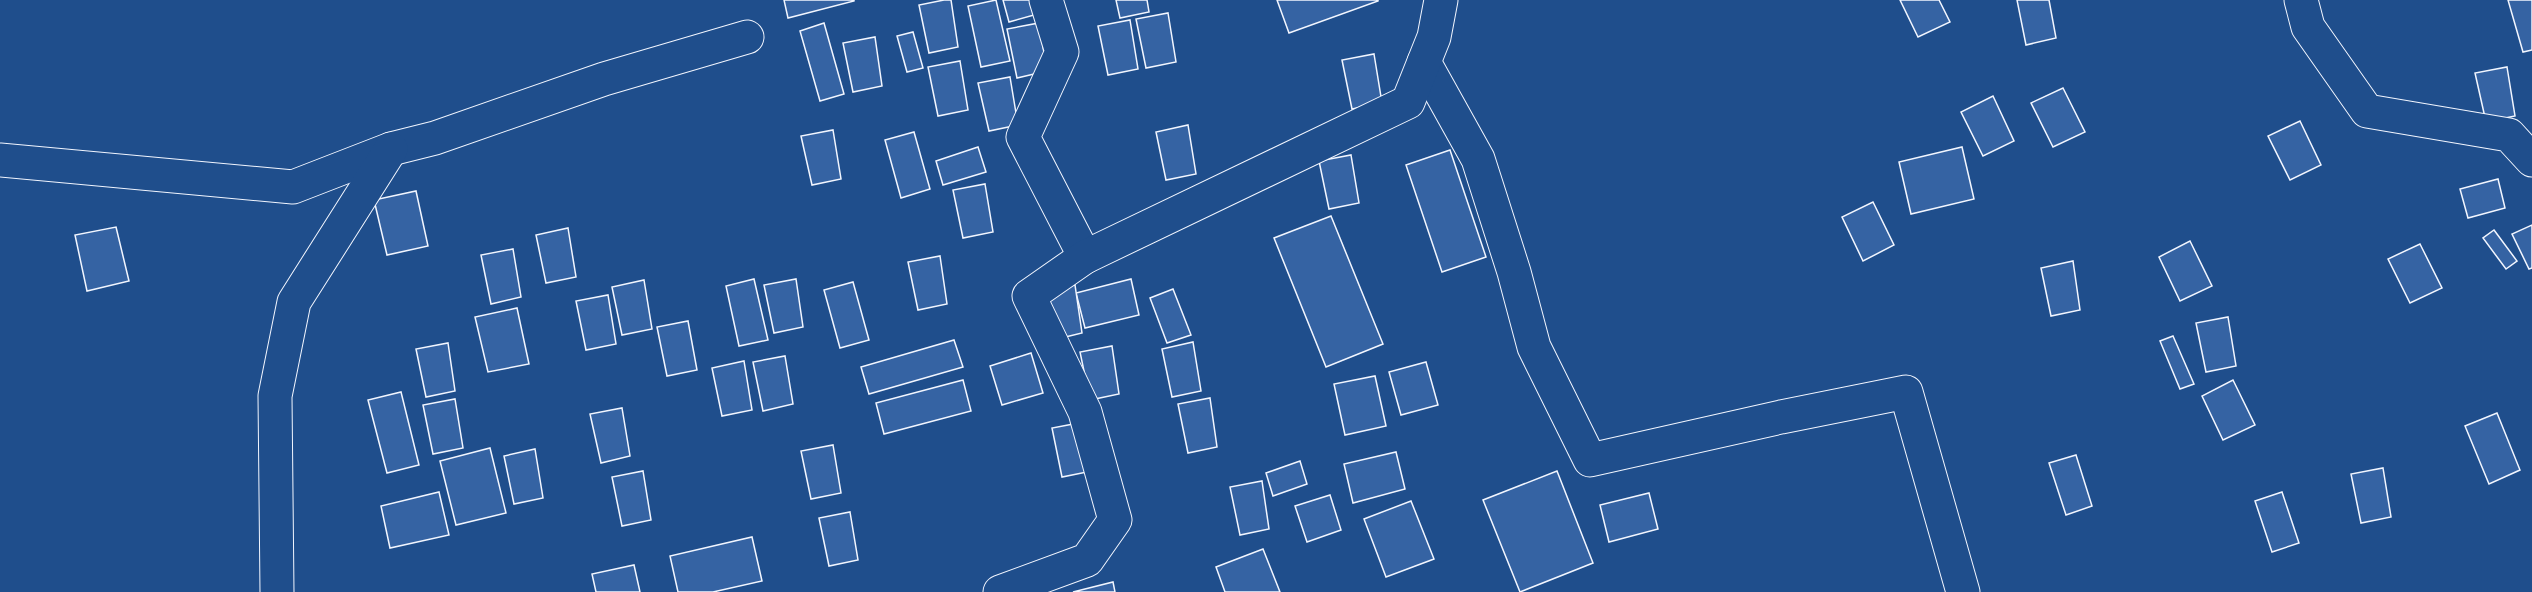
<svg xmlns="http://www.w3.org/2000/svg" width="2532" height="592" font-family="'DejaVu Sans',sans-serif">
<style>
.building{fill:#3563a3;stroke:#f2f6ff;stroke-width:1.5}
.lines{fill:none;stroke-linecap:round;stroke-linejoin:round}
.street-casing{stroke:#f2f6ff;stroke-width:35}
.street{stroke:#1f4e8c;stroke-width:33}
</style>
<rect width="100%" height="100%" fill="#1f4e8c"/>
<g class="building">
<polygon points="784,0 854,0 854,1 788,18"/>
<polygon points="944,0 951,0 958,47 929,53 919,5"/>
<polygon points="996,0 1010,61 981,67 968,6"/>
<polygon points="1003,0 1030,0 1034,15 1009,22"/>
<polygon points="1116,0 1147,0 1149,12 1120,18"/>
<polygon points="1277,0 1378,0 1378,1 1289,33"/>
<polygon points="1900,0 1939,0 1950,22 1918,37"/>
<polygon points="2017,0 2049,0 2056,38 2026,45"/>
<polygon points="2508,0 2532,0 2532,50 2523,52"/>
<polygon points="1168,13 1176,62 1146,68 1136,19"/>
<polygon points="1130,20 1138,69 1108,75 1098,26"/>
<polygon points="824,23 844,94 820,101 800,31"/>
<polygon points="1039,23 1047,71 1017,78 1007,29"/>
<polygon points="913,32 923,68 907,72 897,36"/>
<polygon points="875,37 882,86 853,92 843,43"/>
<polygon points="1374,54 1382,103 1352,109 1342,60"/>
<polygon points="960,61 968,110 938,116 928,67"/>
<polygon points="2507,67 2515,116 2486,122 2475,73"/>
<polygon points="1010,77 1018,125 989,131 978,83"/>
<polygon points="2063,88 2085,132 2053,147 2031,103"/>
<polygon points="1993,96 2014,141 1983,156 1961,112"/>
<polygon points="2300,121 2321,165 2290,180 2268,136"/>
<polygon points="1188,125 1196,174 1166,180 1156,132"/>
<polygon points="833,130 841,179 812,185 801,136"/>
<polygon points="914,132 930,189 901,198 885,140"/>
<polygon points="978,147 986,172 943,185 936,161"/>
<polygon points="1962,147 1974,199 1911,214 1899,162"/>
<polygon points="1450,150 1486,257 1442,272 1406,165"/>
<polygon points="1351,155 1359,203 1329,209 1319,161"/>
<polygon points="2498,179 2505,208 2468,218 2460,189"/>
<polygon points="985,184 993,232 963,238 953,190"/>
<polygon points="416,191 428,246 387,255 374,200"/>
<polygon points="1873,202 1894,245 1863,261 1842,217"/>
<polygon points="1331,216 1383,344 1326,367 1274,238"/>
<polygon points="2532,225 2532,268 2529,269 2512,234"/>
<polygon points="116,227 129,281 87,291 75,235"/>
<polygon points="568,228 576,277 546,283 536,235"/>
<polygon points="2494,230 2517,261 2506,269 2483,238"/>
<polygon points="2190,241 2212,286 2180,301 2159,257"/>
<polygon points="2420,244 2442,288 2410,303 2388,259"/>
<polygon points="513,249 521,297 491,304 481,255"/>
<polygon points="940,256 947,304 918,310 908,262"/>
<polygon points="2073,261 2080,310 2051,316 2041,268"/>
<polygon points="754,279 768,340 739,346 726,286"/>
<polygon points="796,279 803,327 774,333 764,285"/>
<polygon points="1131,279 1139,315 1085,328 1076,293"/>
<polygon points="644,280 652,329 622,335 612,287"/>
<polygon points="853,282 869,340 840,348 824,290"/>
<polygon points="1075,285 1082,333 1053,340 1043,291"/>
<polygon points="1173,289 1191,335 1167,343 1150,298"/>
<polygon points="608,295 616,344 586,350 576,301"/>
<polygon points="517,308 529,364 488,372 475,317"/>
<polygon points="2228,317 2236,366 2206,372 2196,323"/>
<polygon points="688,321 697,370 667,376 657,327"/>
<polygon points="2173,336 2194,384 2180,389 2160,341"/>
<polygon points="954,340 963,367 869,394 861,367"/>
<polygon points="1193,342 1201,391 1172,397 1162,349"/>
<polygon points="448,343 455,391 426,397 416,349"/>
<polygon points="1112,346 1119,394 1090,400 1080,352"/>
<polygon points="1031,353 1043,393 1002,405 990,366"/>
<polygon points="785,356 793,404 763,411 753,362"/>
<polygon points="744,361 752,410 722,416 712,368"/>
<polygon points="1426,362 1438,405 1401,415 1389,372"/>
<polygon points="1375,376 1386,426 1345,435 1334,384"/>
<polygon points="963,380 971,411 884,434 876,403"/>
<polygon points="2233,380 2255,425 2223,440 2202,396"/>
<polygon points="401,392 419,465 387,473 368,400"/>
<polygon points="1210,398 1217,447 1188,453 1178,404"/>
<polygon points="455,399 463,448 433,454 423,405"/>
<polygon points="622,408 630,456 601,463 590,414"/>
<polygon points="2497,413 2520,470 2489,484 2465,426"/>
<polygon points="1084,422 1092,471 1062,477 1052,428"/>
<polygon points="833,445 841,493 811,499 801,451"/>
<polygon points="490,448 506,513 456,525 440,461"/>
<polygon points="535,449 543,498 514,504 504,456"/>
<polygon points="1396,452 1405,489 1353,503 1344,464"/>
<polygon points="2076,455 2092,506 2066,515 2049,463"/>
<polygon points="1300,461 1307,484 1273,496 1266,473"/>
<polygon points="2383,468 2391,517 2361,523 2351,474"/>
<polygon points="643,471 651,520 622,526 612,477"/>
<polygon points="1557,471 1593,563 1520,592 1483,500"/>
<polygon points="1262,481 1269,529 1240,535 1230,487"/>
<polygon points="439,492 449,535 390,548 381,506"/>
<polygon points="2282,492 2299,543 2272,552 2255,501"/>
<polygon points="1649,493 1658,529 1609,542 1600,505"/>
<polygon points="1330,495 1341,530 1307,542 1295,506"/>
<polygon points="1411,501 1434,559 1386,577 1364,519"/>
<polygon points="850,512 858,560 829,566 819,518"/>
<polygon points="752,537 762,581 713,592 678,592 670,556"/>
<polygon points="1263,549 1280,592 1225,592 1216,567"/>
<polygon points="634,565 640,592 596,592 592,574"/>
<polygon points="1113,582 1115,592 1073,592"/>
</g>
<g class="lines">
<defs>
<g id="street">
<polyline points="1046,0 1062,52 1023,137 1085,257"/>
<polyline points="2301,0 2308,27 2367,111 2509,135 2532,160"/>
<polyline points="1424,62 1478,159 1514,272 1534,347 1590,460 1781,417 1906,392 1963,592"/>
<polyline points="0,160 293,187 391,149 435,138 604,79 747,37"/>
<polyline points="277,592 275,396 294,302 391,149"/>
<polyline points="1000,592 1087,560 1115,520 1085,412 1029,296 1085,257 1408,102 1434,37 1441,0"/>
</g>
</defs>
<use href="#street" class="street-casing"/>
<use href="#street" class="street"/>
</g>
</svg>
